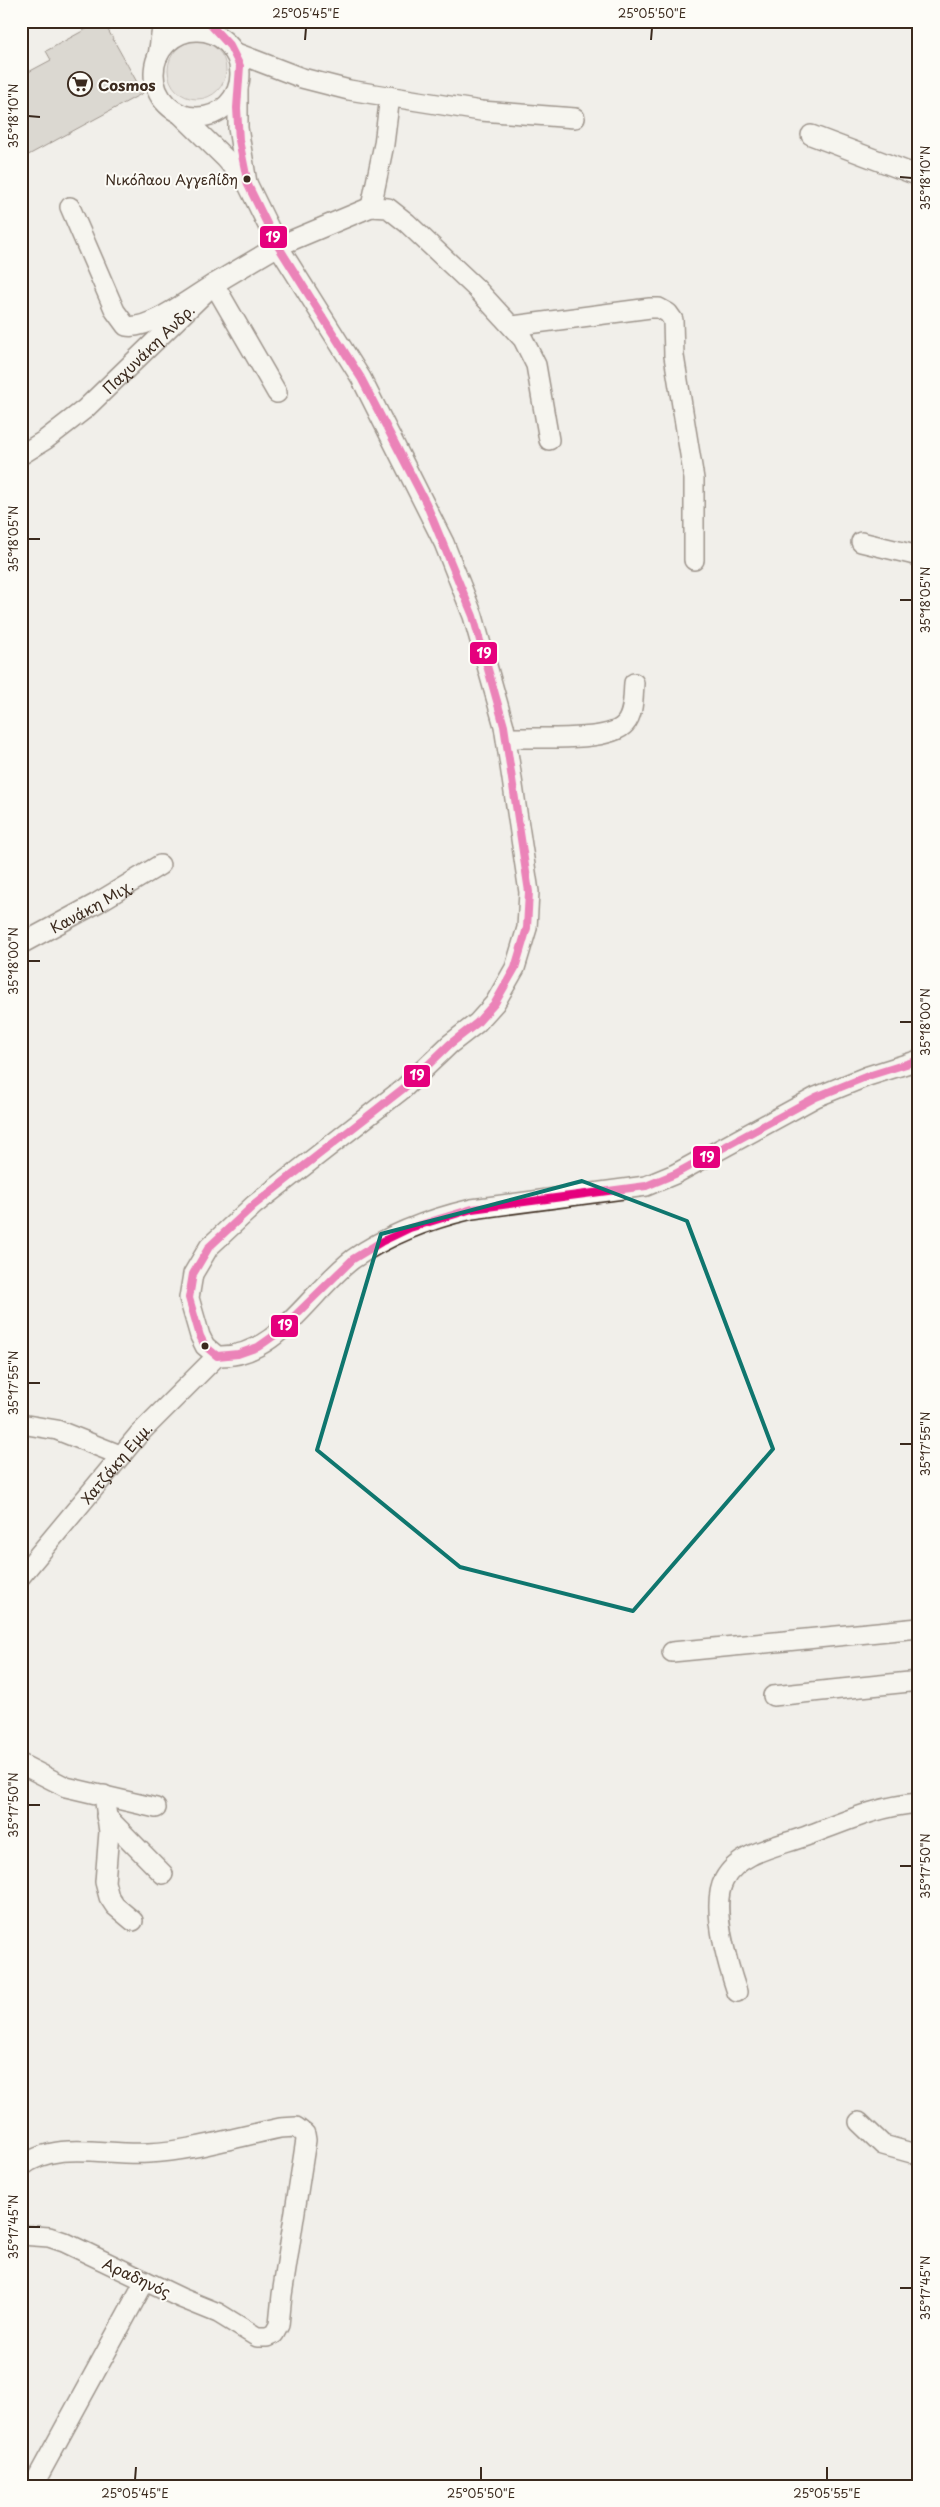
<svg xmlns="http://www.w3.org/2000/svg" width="940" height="2507" font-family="'Playpen Sans',sans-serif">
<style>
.green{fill:#d7d2cc;stroke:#897e75}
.building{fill:#c1bcb4;stroke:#3b2a1e}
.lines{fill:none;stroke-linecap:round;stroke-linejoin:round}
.minor-casing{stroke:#3b2a1e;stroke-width:22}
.minor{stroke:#fdfcf7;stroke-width:19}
.bus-1-casing{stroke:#fdfcf7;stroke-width:11}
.bus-1{stroke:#e5007d;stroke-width:8}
.marked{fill:none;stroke:#0f766e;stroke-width:4;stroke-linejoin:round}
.ticks{fill:none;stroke:#3b2a1e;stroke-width:2}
.bus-dot{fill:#3b2a1e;stroke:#fdfcf7;stroke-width:2}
.labels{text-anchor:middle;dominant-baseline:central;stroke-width:4;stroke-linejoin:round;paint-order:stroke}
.bus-label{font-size:14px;fill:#3b2a1e;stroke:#fdfcf7;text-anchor:end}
.poi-label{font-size:15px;font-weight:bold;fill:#3b2a1e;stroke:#fdfcf7;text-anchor:start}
.street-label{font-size:15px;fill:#3b2a1e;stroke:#fdfcf7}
.line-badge{stroke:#fdfcf7;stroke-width:2}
.badge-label{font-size:14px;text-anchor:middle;font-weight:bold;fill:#fff}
.neatline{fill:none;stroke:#3b2a1e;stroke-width:2}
.ticks-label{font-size:12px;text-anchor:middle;fill:#3b2a1e}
</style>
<rect width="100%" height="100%" fill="#f1efea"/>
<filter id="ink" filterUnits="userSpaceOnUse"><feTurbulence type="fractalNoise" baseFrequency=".02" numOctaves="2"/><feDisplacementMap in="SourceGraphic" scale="10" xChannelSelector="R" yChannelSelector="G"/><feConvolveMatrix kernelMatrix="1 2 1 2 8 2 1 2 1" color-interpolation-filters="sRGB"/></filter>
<g filter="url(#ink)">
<circle class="green" cx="197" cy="70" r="29"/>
<polygon class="building" points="101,21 103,21 143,93 21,159 21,76 51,60 46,51"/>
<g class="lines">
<defs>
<g id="minor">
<circle cx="197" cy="74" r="43"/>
<polyline points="234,52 302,78 349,90 481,111 575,118"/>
<polyline points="158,56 163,21"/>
<polyline points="238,89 238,128 247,183"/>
<path d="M180,114l46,45 22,26 30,61 83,132 83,165 29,73 31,110 25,166 -2,36 -12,40 -20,35 -18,20 -27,21 -46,44 -150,117 -45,42 -16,27 -4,24 11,38 5,10 12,10c60,3 93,-65 136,-97 36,-25 76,-40 119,-50l174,-23 29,-12 141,-77 52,-21 51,-16"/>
<polyline points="811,135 919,176"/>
<path d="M70,207l45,104 11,15c23,5 66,-29 88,-42l63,109"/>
<polyline points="371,207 384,144 390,96"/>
<polyline points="513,326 650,308 659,308 668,313 673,320 674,356 694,479 694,560"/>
<path id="s1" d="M21,455l24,-15 40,-31 129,-125 64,-38 93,-39 17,1 19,15 69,65 47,51 13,26 13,75"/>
<polyline points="861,542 919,556"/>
<path d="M507,738c25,-1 102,5 118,-14 9,-10 8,-28 9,-41"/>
<path id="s2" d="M21,944l76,-41 63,-38"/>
<polyline points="21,1424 57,1430 120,1455"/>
<path id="s3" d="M21,1576l118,-142 78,-78"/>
<polyline points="672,1652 919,1628"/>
<polyline points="773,1696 919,1681"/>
<polyline points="21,1764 66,1787 156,1808"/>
<polyline points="104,1795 109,1832 105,1882 109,1897 115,1906 133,1921"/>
<polyline points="106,1816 163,1874"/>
<path d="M737,1992c-9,-27 -27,-86 -13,-112 15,-29 57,-34 85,-45 37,-14 70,-29 110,-32"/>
<polyline points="859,2122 883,2145 919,2155"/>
<path d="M21,2167c36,-28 84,-11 127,-14 44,-2 89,-16 132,-25l16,-1 9,7 1,6 -24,155 -3,30 -5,9 -7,3h-10l-39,-24 -37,-15 -117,-56 -15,-5 -28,-2"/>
<polyline points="35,2482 145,2281"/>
</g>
</defs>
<use href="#minor" class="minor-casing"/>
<use href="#minor" class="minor"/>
<defs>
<polyline id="bus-1" points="207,21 230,46 240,66 237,108 239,140 248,185 278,246 361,378 426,503 473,616 504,726 529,892 527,928 515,968 495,1003 477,1023 450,1044 404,1088 254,1205 209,1247 193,1274 189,1298 200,1336 205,1346 217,1356 238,1354 258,1347 275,1335 353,1259 381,1242 410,1228 472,1209 646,1186 675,1174 816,1097 868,1076 919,1060"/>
</defs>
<use href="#bus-1" class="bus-1-casing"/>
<use href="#bus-1" class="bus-1"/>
</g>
</g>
<path d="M0 0H940V2507H0ZM582,1181l105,40 86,228 -140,162 -173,-44 -143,-117 64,-216z" fill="#f1efea" fill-opacity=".55" fill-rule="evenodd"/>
<path class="marked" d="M582,1181l105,40 86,228 -140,162 -173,-44 -143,-117 64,-216z"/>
<path class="ticks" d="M305,40l1,-12M651,40l1,-12M28,116l12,1M900,177l12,1M28,539h12M900,600h12M28,961h12M900,1022h12M28,1383h12M900,1444h12M28,1805h12M900,1866h12M28,2227h12M900,2288h12M135,2480l1,-13M481,2480v-13M827,2480v-13"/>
<defs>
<symbol id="supermarket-ring" viewBox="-11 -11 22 22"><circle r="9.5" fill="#fdfcf7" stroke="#3b2a1e" stroke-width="1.5"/><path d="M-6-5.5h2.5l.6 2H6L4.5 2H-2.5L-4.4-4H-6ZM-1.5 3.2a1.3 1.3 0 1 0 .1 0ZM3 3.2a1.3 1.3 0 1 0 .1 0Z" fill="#3b2a1e"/></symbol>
</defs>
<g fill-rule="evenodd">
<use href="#supermarket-ring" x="66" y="70" width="28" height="28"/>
</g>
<g class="bus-dot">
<circle cx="247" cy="179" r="4.5"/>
<circle cx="205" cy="1346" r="4.5"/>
</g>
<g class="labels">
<g class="bus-label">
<text x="238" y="179">Νικόλαου Αγγελίδη</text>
</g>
<g class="poi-label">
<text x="98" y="84">Cosmos</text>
</g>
<g class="street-label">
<text stroke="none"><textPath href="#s1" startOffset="166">Παχυνάκη Ανδρ.</textPath></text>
<text stroke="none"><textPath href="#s2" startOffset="80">Κανάκη Μιχ.</textPath></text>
<text stroke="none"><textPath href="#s3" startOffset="148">Χατζάκη Εμμ.</textPath></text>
<text transform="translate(137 2277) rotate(25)">Αραδηνός</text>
</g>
</g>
<g class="line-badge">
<rect x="259" y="225" width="29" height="24" rx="5" fill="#e5007d"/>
<rect x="469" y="641" width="29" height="24" rx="5" fill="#e5007d"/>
<rect x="403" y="1064" width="28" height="24" rx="5" fill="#e5007d"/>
<rect x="692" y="1145" width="29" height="24" rx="5" fill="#e5007d"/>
<rect x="270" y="1314" width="29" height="24" rx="5" fill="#e5007d"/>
</g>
<g class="badge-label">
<text x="273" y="242">19</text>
<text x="484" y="658">19</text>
<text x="417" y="1080">19</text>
<text x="707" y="1162">19</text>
<text x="285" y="1330">19</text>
</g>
<rect width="940" height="2507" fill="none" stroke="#fdfcf7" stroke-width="55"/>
<rect x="28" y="28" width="884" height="2452" class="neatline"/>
<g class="ticks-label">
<text x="306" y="18">25°05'45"E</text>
<text x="652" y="18">25°05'50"E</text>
<text transform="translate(14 116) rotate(-90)" y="4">35°18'10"N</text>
<text transform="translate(926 178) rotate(-90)" y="4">35°18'10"N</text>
<text transform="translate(14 539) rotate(-90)" y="4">35°18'05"N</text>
<text transform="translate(926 600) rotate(-90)" y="4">35°18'05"N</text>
<text transform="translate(14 961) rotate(-90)" y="4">35°18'00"N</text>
<text transform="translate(926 1022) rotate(-90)" y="4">35°18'00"N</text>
<text transform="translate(14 1383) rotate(-90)" y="4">35°17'55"N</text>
<text transform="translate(926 1444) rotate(-90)" y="4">35°17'55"N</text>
<text transform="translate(14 1805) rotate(-90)" y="4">35°17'50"N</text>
<text transform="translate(926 1866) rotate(-90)" y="4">35°17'50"N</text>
<text transform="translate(14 2227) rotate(-90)" y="4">35°17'45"N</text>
<text transform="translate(926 2288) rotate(-90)" y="4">35°17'45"N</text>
<text x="135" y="2498">25°05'45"E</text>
<text x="481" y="2498">25°05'50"E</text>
<text x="827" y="2498">25°05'55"E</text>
</g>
</svg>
